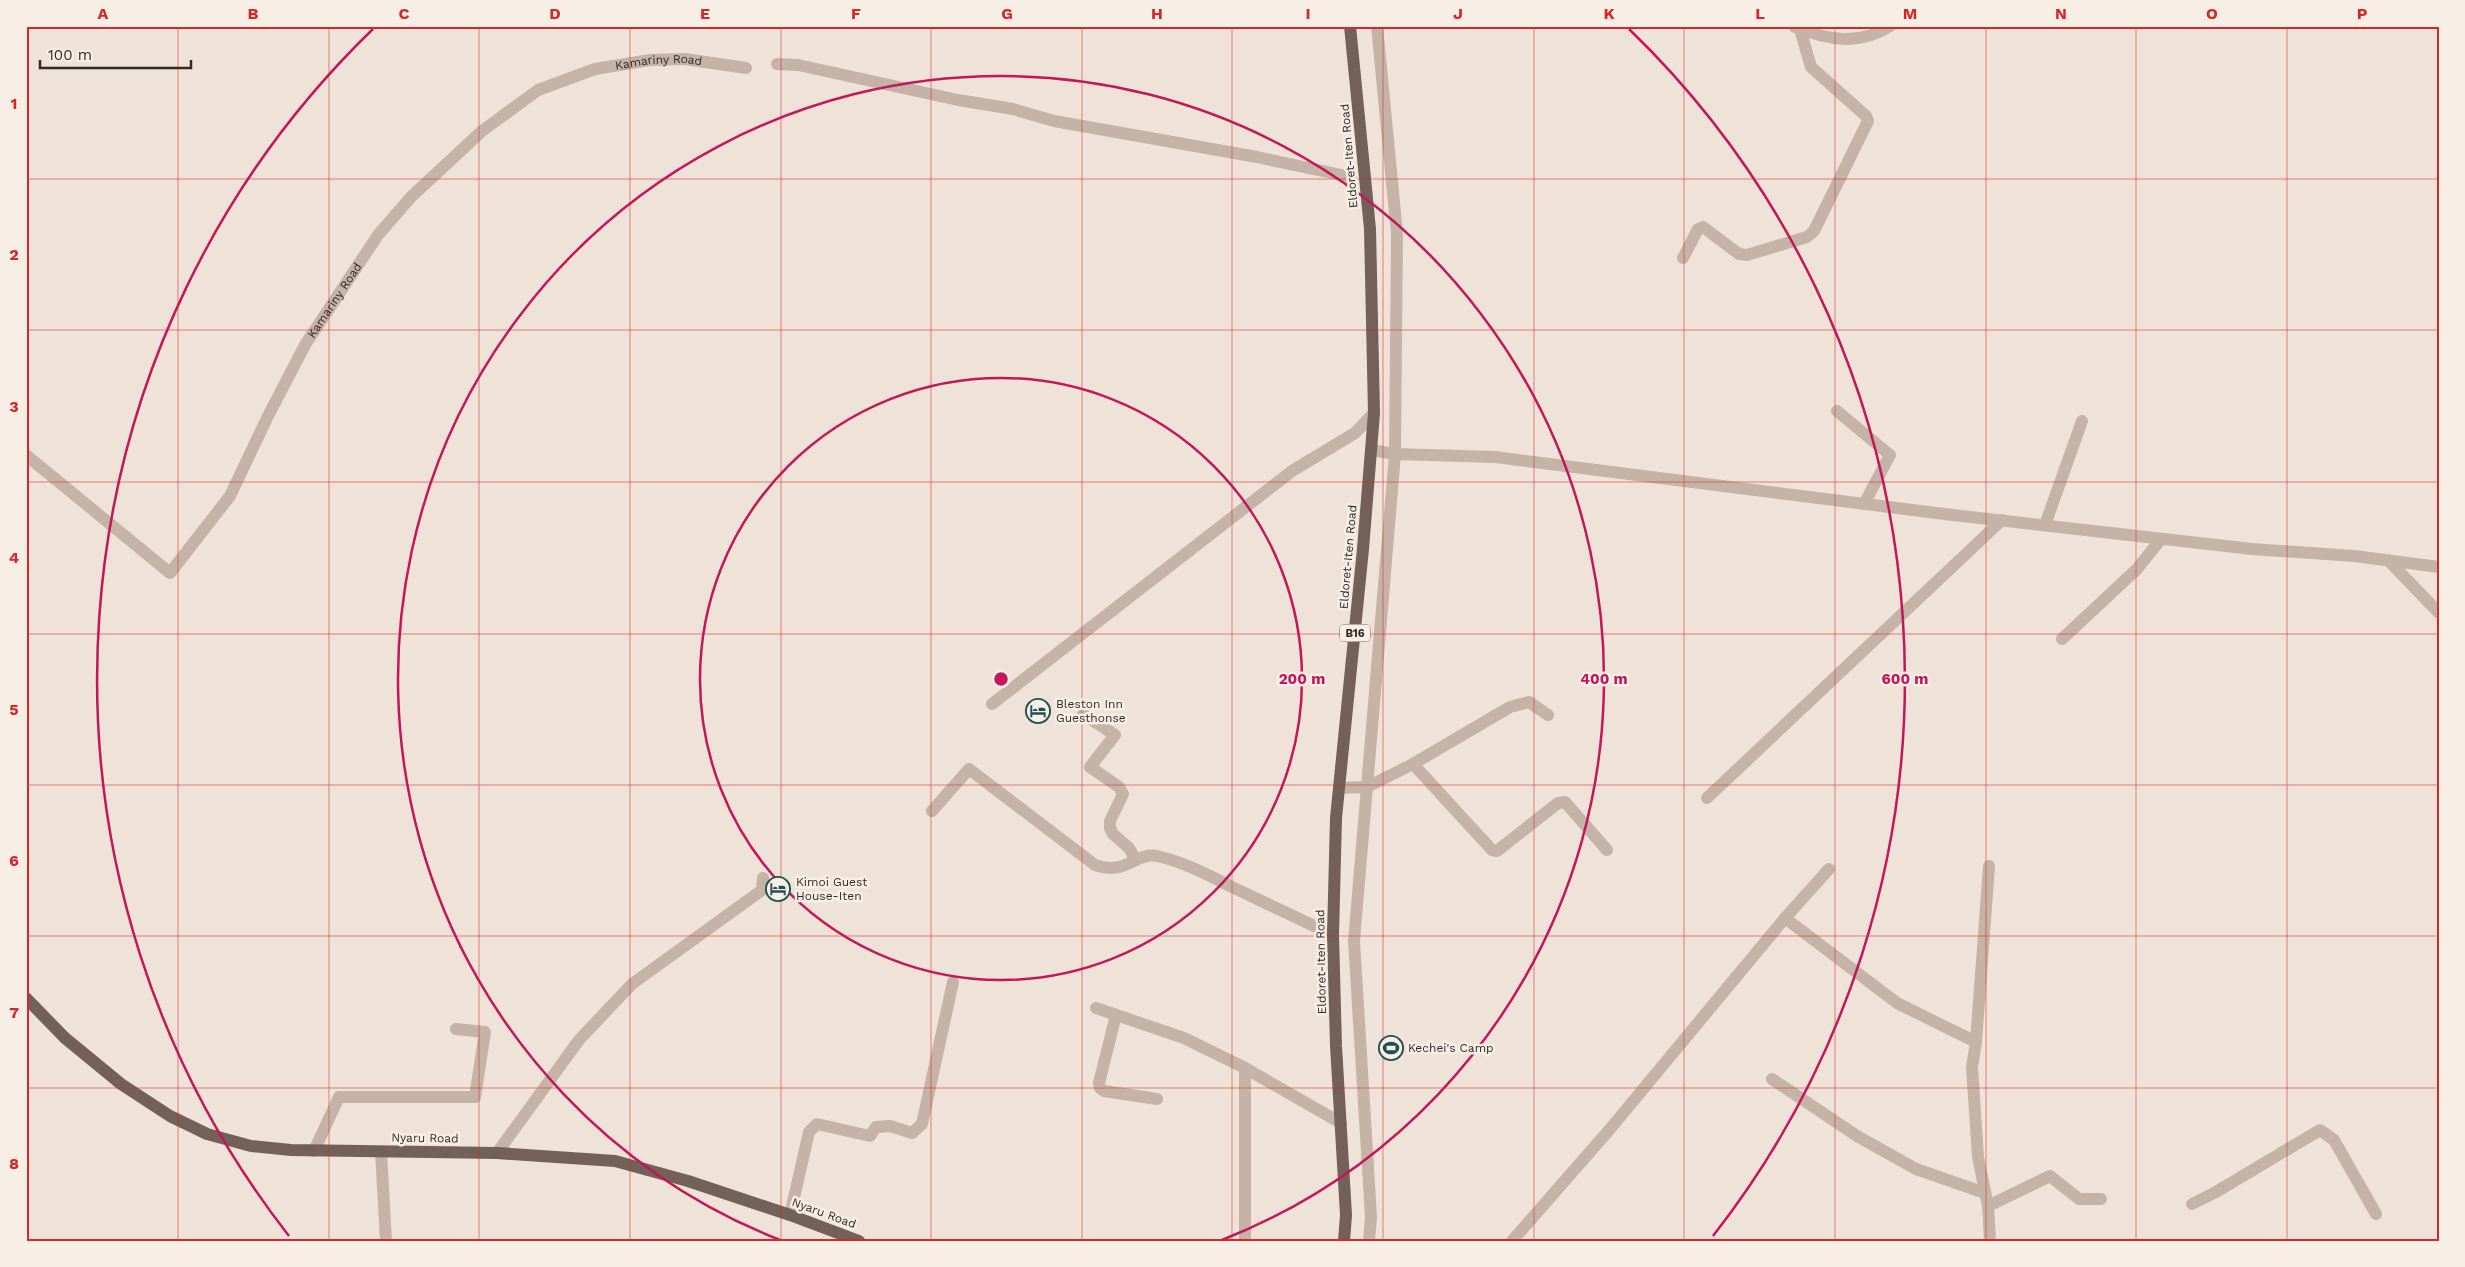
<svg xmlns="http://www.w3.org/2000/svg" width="2465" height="1267" font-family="'Work Sans',sans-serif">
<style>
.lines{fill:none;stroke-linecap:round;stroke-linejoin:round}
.minor{stroke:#c5b3a7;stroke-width:12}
.major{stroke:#736059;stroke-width:12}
.grid{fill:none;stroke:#d62828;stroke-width:1;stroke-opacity:0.55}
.ring{fill:none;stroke:#c2185b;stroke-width:2.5}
.labels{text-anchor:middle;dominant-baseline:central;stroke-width:5;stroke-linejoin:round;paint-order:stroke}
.shield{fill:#f7eee5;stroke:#6d6560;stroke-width:1}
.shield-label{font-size:11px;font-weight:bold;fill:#322a27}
.street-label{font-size:12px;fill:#322a27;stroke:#f7eee5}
.poi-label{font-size:12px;fill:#322a27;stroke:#f7eee5;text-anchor:start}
.centre{fill:#c2185b;stroke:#f7eee5;stroke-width:2.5}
.ring-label{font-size:15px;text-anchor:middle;font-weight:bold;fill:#c2185b;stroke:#f7eee5;stroke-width:5;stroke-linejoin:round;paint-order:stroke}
.neatline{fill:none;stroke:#d62828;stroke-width:2}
.grid-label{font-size:16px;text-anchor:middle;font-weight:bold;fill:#d62828}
</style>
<rect width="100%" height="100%" fill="#efe3d9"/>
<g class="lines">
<g class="minor">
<path d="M1795,27c33,13 64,19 95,-1"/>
<polyline points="777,64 798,65 958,100 1013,109 1054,121 1257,157 1351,177"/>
<polyline points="1683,258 1698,229 1703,227 1739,254 1747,255 1807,237 1814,231 1868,121 1866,116 1811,67 1800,29"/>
<polyline points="1837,411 1890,455 1864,504"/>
<polyline points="1371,450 1395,454 1495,457 1936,513 2252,549 2354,556 2439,567"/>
<path id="s1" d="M26,455l144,118 60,-77 38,-80 37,-71 73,-110 33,-38 71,-66 56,-41 57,-21 55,-9 35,-1 61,9"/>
<polyline points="2045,525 2082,421"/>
<polyline points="2388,560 2439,613"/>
<polyline points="2062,639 2137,569 2161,539"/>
<polyline points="992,704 1292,471 1355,433 1374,413"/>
<polyline points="1083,714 1115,735 1090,767 1119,787 1123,794 1110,821 1110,828 1113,834 1129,848 1136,860"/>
<polyline points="1413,764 1492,850 1497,851 1558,803 1565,802 1607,850"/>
<polyline points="1339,788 1367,787 1413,764 1510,707 1529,702 1548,715"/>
<polyline points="1707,798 2002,520"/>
<path d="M932,811l37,-42 126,96c31,11 40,-13 62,-9 27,6 51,19 75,31 34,16 67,32 101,48"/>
<polyline points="1785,918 1897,1003 1976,1042 1972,1067 1978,1157 1988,1206 1990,1241"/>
<polyline points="1096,1008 1184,1038 1245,1068 1341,1123"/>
<polyline points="1116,1015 1099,1083 1100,1088 1104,1091 1157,1099"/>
<polyline points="1976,1042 1989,866"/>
<polyline points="1245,1068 1245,1241"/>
<polyline points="1772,1079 1857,1136 1916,1169 1985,1193"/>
<polyline points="314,1151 339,1097 475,1097 485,1032 456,1029"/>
<polyline points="381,1152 386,1241"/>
<polyline points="497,1153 579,1040 632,984 762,890 763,878"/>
<polyline points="2192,1204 2216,1192 2320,1130 2334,1140 2376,1214"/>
<polyline points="1988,1206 2050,1176 2079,1199 2101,1199"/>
<polyline points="790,1215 809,1132 817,1124 870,1136 876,1127 890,1126 912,1133 922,1124 953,982"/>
<polyline points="1369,1241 1371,1217 1354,941 1395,454 1397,234 1377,26"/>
<polyline points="1512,1241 1610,1129 1785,918 1829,869"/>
</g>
<g class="major">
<polyline points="26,998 65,1038 121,1084 170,1116 207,1134 251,1146 291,1150 497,1153 615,1161 688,1181 790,1215 859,1241"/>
<polyline points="1344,1241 1346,1215 1336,1046 1333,935 1336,818 1363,549 1374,413 1370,229 1350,26"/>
</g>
</g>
<path class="grid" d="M178,26v1215M329,26v1215M479,26v1215M630,26v1215M781,26v1215M931,26v1215M1082,26v1215M1232,26v1215M1383,26v1215M1534,26v1215M1684,26v1215M1835,26v1215M1986,26v1215M2136,26v1215M2287,26v1215M26,179h2413M26,330h2413M26,482h2413M26,634h2413M26,785h2413M26,936h2413M26,1088h2413"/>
<g class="ring">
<circle cx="1001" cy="679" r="301"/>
<path d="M780 1240A603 603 0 1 1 1222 1240"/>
<path d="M289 1236A904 904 0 0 1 373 29M1629 29A904 904 0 0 1 1713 1236"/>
</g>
<defs>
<symbol id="hotel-ring" viewBox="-11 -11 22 22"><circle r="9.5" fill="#f7eee5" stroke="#205050" stroke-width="1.5"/><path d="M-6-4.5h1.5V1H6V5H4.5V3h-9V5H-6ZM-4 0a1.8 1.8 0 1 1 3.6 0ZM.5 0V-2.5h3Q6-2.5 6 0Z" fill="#205050"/></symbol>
<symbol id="stadium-ring" viewBox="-11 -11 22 22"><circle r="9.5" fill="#f7eee5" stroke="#205050" stroke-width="1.5"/><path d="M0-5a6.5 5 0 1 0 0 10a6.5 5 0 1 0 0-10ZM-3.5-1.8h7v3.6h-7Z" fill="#205050"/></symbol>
</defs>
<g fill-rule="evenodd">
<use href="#hotel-ring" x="1024" y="697" width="28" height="28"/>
<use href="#hotel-ring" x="764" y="875" width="28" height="28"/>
<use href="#stadium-ring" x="1377" y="1034" width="28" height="28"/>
</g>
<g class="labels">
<rect class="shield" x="1340" y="624.5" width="30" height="17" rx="4"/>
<g class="shield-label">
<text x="1355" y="633">B16</text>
</g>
<g class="street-label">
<text stroke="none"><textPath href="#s1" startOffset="926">Kamariny Road</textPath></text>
<text transform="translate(1349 156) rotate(-95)">Eldoret-Iten Road</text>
<text stroke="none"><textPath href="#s1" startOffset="506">Kamariny Road</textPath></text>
<text transform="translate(1348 557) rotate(-85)">Eldoret-Iten Road</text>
<text transform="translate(1321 962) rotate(-91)">Eldoret-Iten Road</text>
<text transform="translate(425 1138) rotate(1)">Nyaru Road</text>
<text transform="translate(824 1213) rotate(20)">Nyaru Road</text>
</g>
<g class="poi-label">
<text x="1056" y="704">Bleston Inn<tspan x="1056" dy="14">Guesthonse</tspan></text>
<text x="796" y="882">Kimoi Guest<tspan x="796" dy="14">House-Iten</tspan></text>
<text x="1408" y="1048">Kechei's Camp</text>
</g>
</g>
<circle cx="1001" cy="679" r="8" class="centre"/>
<g class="ring-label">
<text x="1302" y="684">200 m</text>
<text x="1604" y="684">400 m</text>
<text x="1905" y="684">600 m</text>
</g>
<rect width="2465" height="1267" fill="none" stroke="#f7eee5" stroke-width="55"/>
<path d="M40 60v8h151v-8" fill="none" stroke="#322a27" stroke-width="2.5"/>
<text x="48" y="60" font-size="15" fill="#322a27" stroke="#f7eee5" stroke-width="4" paint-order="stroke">100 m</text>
<rect x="28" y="28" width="2410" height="1212" class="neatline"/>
<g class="grid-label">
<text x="103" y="19">A</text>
<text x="253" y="19">B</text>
<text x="404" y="19">C</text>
<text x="555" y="19">D</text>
<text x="705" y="19">E</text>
<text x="856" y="19">F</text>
<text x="1007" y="19">G</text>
<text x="1157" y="19">H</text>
<text x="1308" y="19">I</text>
<text x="1458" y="19">J</text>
<text x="1609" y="19">K</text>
<text x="1760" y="19">L</text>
<text x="1910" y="19">M</text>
<text x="2061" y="19">N</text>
<text x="2212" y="19">O</text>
<text x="2362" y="19">P</text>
<text x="14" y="109">1</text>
<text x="14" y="260">2</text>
<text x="14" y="412">3</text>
<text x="14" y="563">4</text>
<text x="14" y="715">5</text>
<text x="14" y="866">6</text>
<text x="14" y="1018">7</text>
<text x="14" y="1169">8</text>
</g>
</svg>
